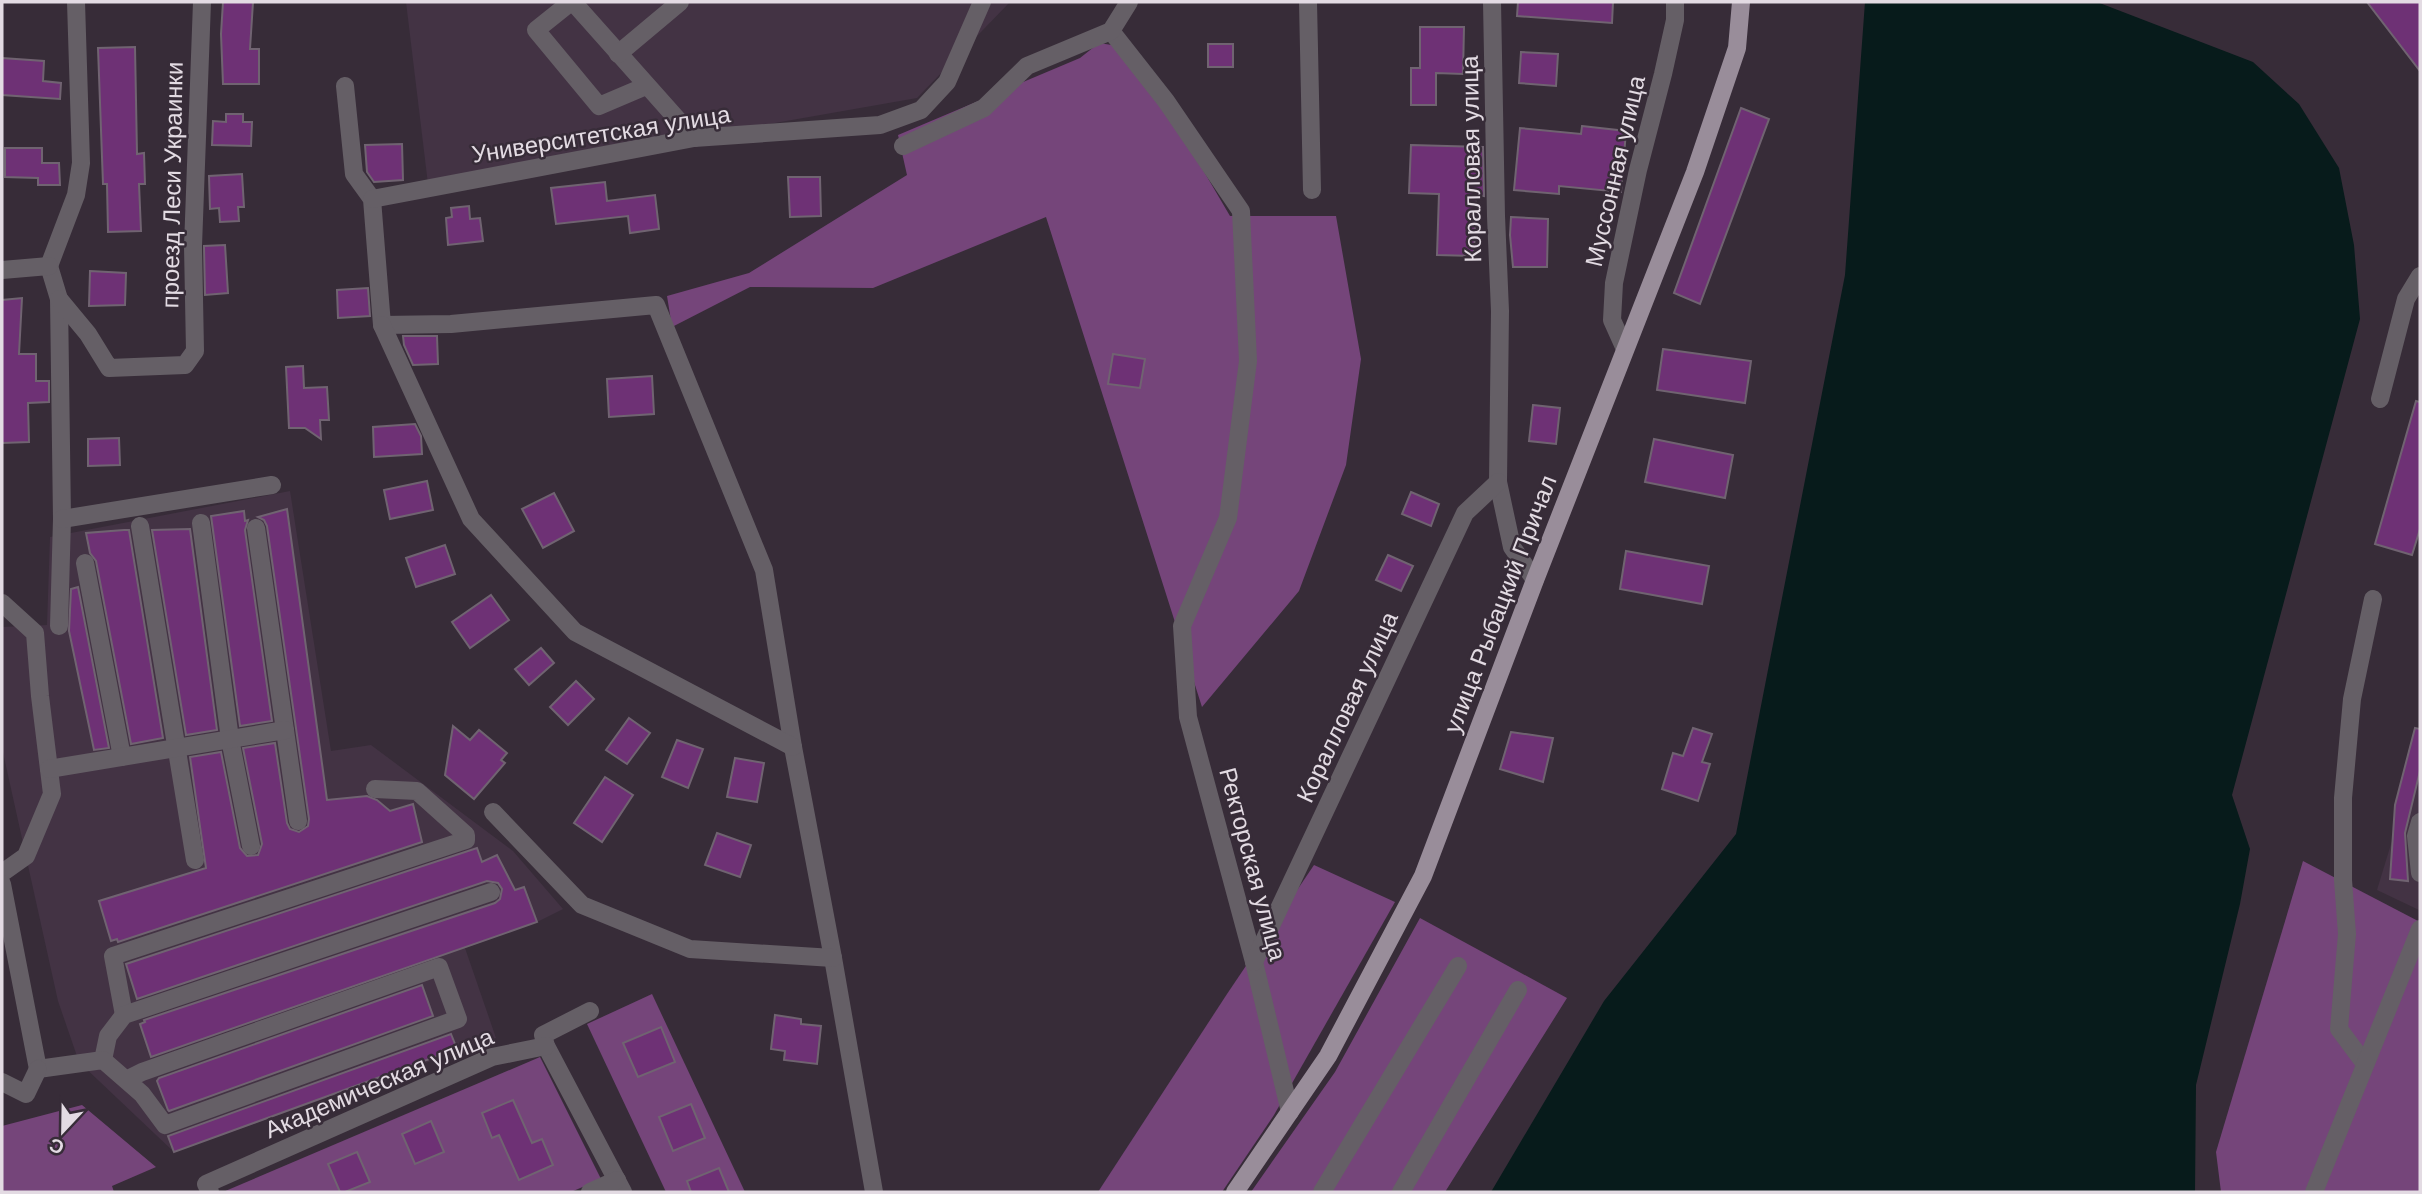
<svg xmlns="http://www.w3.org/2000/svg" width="2422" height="1194" font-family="Arial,sans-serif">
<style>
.built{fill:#433344}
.green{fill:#75457a}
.water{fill:#071b1b}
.building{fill:#6e3175;stroke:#706371;stroke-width:2}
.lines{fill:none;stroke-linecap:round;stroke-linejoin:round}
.minor{stroke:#655f66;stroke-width:18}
.major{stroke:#998d9a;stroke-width:18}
.labels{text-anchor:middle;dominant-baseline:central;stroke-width:5;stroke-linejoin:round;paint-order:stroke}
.street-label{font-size:24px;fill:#e3dbe3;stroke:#372c38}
</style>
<rect width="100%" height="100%" fill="#372c38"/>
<g class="built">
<polygon points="406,2 1010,2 917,98 428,184"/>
<polygon points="290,491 331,751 371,745 513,851 563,909 537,922 465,948 496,1038 174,1152 79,1062 58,1001 2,748 2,627 47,625 50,537"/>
<polygon points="2420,749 2420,908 2419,910 2377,890"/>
</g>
<g class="green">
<polygon points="1099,43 1118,46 1179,129 1230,216 1336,216 1361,359 1346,465 1299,591 1202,707 1046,217 873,288 750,287 672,327 667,296 749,273 907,175 898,135 1080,58"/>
<polygon points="2303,861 2420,922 2420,1192 2221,1192 2216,1152"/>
<polygon points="1314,865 1395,902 1274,1115 1222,1192 1098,1192 1227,994"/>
<polygon points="1420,918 1567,998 1445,1192 1251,1192 1335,1072"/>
<polygon points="652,994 745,1192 666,1192 587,1024"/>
<polygon points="540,1057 601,1179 571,1192 223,1192"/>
<polygon points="82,1105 156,1167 112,1186 114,1192 2,1192 2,1126"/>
</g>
<polygon class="water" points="1865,2 2097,2 2253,62 2299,104 2339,168 2354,245 2360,319 2232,795 2250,849 2240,904 2196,1085 2195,1192 1491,1192 1604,1001 1736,834 1845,275"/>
<g class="building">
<polygon points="223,2 253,2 250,49 259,49 259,84 223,84 221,34"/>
<polygon points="1518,2 1613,2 1612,23 1517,16"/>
<polygon points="2367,2 2420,2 2420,71"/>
<polygon points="1420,27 1464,27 1463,74 1436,73 1436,105 1411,105 1411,68 1420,68"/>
<rect x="1208" y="44" width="25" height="23"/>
<polygon points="135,47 137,154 144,153 145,184 139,184 141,231 108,232 107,184 103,184 98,48"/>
<polygon points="1521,52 1558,54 1556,86 1519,83"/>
<polygon points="2,58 44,61 43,81 61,83 60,99 2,95"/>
<polygon points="1741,108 1769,119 1700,304 1674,293"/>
<polygon points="226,114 243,114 243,122 252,122 251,146 212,145 213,121 226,122"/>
<polygon points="1582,126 1626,131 1621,192 1559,186 1559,194 1514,190 1520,128 1581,134"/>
<polygon points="402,144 403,180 374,182 367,172 365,145"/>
<polygon points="1411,145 1483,147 1484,196 1476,195 1474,256 1437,255 1439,194 1409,193"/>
<polygon points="5,148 42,148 42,163 59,163 60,185 38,185 38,178 5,177"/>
<polygon points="242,174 244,207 238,207 239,221 220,222 219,208 210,209 209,176"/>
<polygon points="788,177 820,177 821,216 790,217"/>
<polygon points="605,182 607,201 655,195 659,229 630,233 628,216 556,224 551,188"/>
<polygon points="469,206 470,219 480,218 483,241 448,245 446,218 452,217 451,208"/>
<polygon points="1511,217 1548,219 1547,267 1513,267 1510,235"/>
<polygon points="225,245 228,293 205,295 204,246"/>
<polygon points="90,271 126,273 125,305 89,306"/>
<polygon points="368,288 370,316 338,318 337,290"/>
<polygon points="22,298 19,354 36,354 36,381 49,381 49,402 28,403 29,442 2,443 2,300"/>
<polygon points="403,336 437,336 438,364 413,365 404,345"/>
<polygon points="1663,349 1751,361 1745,403 1657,390"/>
<polygon points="1113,354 1145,359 1140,388 1108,384"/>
<polygon points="303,366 304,388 327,387 329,420 320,420 321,439 305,428 289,428 286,367"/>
<polygon points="652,376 654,414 609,417 607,379"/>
<polygon points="2416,401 2420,402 2420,529 2412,555 2375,544"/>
<polygon points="1533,405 1560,408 1556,444 1529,441"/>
<polygon points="415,424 421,436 422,454 374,457 373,427"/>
<polygon points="119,438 120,465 88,466 88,439"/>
<polygon points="1654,439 1733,455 1725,498 1645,482"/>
<polygon points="427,481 433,510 390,519 384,490"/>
<polygon points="1411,492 1439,504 1431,526 1402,514"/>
<polygon points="554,493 574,531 543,548 522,509"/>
<polygon points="287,509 327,800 367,796 377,800 390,811 413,804 422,842 118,942 117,939 111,941 99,901 206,868 190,757 221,752 240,848 247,856 258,855 262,844 243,748 275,743 287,823 290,829 299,832 308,826 309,819 267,526 264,520 258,517"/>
<polygon points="244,511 245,521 248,520 245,530 272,721 240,726 211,516"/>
<polygon points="190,529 217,730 186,735 152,530"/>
<polygon points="124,530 129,530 163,738 131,744 96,561 90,553 86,533"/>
<polygon points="445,545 455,574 416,587 406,558"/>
<polygon points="1626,551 1709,566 1702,604 1620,589"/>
<polygon points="1388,555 1413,566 1401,591 1376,580"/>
<polygon points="78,587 109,748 94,750 69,631 71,589"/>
<polygon points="491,595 509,620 470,648 452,622"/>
<polygon points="541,648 554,663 529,685 515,669"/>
<polygon points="576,681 594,699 568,725 550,707"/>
<polygon points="629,718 650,733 627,764 606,750"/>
<polygon points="453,726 470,740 479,730 507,753 501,760 505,763 474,799 445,775"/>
<polygon points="1693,728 1712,734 1702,762 1710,764 1698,801 1662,789 1673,753 1683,756"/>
<polygon points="2415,728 2420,729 2420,771 2405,833 2408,881 2390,879 2395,805"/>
<polygon points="1511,732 1553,738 1543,782 1500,769"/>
<polygon points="677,740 703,749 688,788 662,777"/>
<polygon points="735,758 764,763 757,802 727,797"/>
<polygon points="605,777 633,795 602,842 574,823"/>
<polygon points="717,833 751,845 740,877 705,865"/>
<polygon points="477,848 482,862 497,855 515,890 524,887 537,922 151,1057 140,1024 145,1022 144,1020 495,903 500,899 502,889 498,883 487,881 137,999 126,964"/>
<polygon points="422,985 433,1016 169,1111 168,1110 157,1081 159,1078"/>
<polygon points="775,1015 801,1019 801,1024 821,1026 817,1064 784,1060 785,1051 771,1049"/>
<polygon points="661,1027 675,1062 638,1077 623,1043"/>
<polygon points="451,1034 457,1049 174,1152 168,1136"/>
<polygon points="513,1100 532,1143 542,1139 553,1165 519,1180 499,1135 492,1138 482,1113"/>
<polygon points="691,1104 705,1138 673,1151 659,1117"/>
<polygon points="431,1121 444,1152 415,1164 402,1134"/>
<polygon points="357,1152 370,1182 345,1192 340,1192 328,1164"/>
<polygon points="719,1168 729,1192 691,1192 687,1181"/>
</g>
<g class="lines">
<g class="minor">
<polyline points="571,2 536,30 599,106 646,86"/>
<polyline points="573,2 694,138"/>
<polyline points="1308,2 1312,190"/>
<polyline points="1492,2 1496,216 1500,311 1498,482 1512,547 1535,580"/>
<polyline points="1111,31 1166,101 1241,211 1248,361 1228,518 1182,626 1188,717 1254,962 1290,1112"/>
<polyline points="618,54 680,2"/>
<polyline points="345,86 354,174 372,199 382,325 451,324 656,305 764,570 793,747 833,958 874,1192"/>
<polyline points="903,146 984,108 1027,66 1111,31 1129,2"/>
<polyline points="372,199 694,138 880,125 921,110 947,82 982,2"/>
<polyline points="49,266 59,299 62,519 59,626"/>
<polyline points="49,266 76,195 81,163 76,2"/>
<polyline points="2,270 49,266"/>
<polyline points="59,299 88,334 109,368 185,365 195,351 193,246 202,2"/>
<polyline points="382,325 471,519 575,632 793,747"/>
<polyline points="1625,349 1612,320 1614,283 1638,170 1663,74 1675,20 1675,2"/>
<polyline points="2380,399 2406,299 2420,276"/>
<polyline points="62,519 272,485"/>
<polyline points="201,523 230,739 251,846"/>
<polyline points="140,526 195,860"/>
<polyline points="256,528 298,821"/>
<polyline points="85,563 122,757"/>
<polyline points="2,603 35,633 40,696 52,794 26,856 2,873"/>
<polyline points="49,769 285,730"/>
<polyline points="493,812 582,905 690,949 833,958"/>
<polyline points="2420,822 2416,836 2420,873"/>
<polyline points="2,884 38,1069"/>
<polyline points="1254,962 1465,513 1498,482"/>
<polyline points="590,1011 543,1035 546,1046 623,1192"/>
<polyline points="124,1015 113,956 466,840 466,835 417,791 375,789"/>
<polyline points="103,1060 108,1036 124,1015 491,892"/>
<polyline points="2365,1064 2339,1029 2347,934 2343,880 2343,798 2352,699 2373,599"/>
<polyline points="38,1069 103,1060 142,1094 165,1125 458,1019 439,967 142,1072 126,1080"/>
<polyline points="2,1082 26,1094 38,1069"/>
<polyline points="210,1192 206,1184 492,1057 546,1046"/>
<polyline points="590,1192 617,1180"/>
<polyline points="1322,1192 1458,966"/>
<polyline points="1401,1192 1518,990"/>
<polyline points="2314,1192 2420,929"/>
</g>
<polyline class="major" points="1235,1192 1328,1056 1423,876 1535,580 1695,172 1737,48 1741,2"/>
</g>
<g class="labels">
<g class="street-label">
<text transform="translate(601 134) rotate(-9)">Университетская улица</text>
<text transform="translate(1471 159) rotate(-91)">Коралловая улица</text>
<text transform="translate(1615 171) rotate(-77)">Муссонная улица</text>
<text transform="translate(172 185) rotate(-89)">проезд Леси Украинки</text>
<text transform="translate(1500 604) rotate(-69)">улица Рыбацкий Причал</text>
<text transform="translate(1347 707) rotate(-65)">Коралловая улица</text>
<text transform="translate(1253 864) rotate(75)">Ректорская улица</text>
<text transform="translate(379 1083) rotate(-23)">Академическая улица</text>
</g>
</g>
<rect width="2422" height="1194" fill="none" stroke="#e3dbe3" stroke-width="7"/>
<g transform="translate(63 1131) rotate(202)" stroke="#372c38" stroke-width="5" paint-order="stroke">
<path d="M0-5L12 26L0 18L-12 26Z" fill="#e3dbe3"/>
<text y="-10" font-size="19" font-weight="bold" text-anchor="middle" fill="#e3dbe3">С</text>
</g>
</svg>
